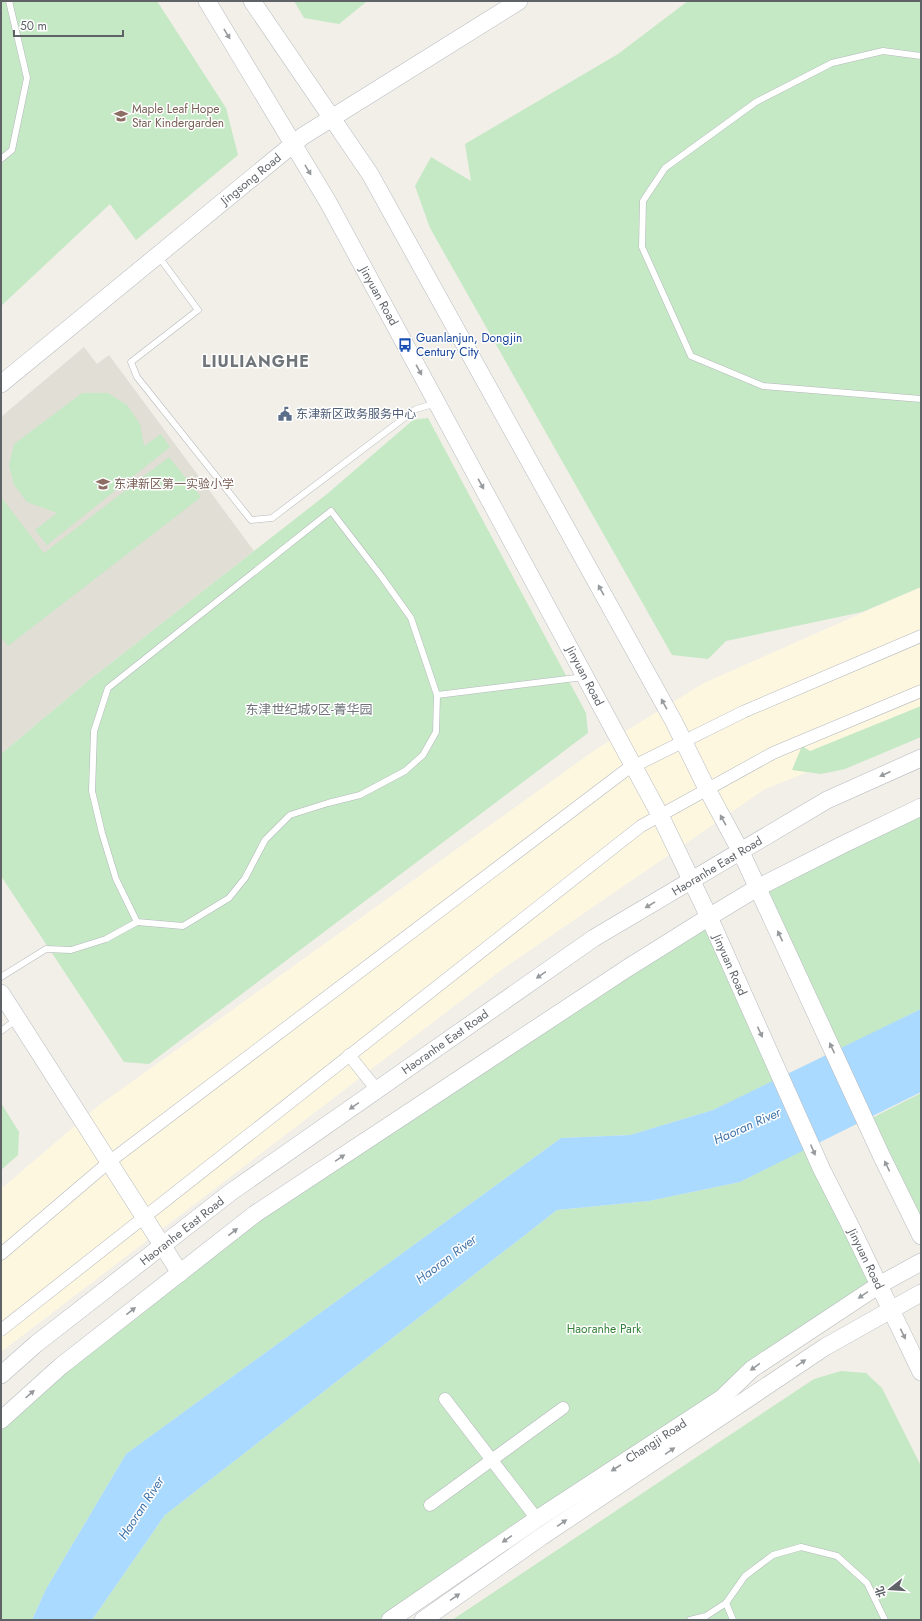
<svg xmlns="http://www.w3.org/2000/svg" width="922" height="1621" font-family="Jost,'Noto Sans SC',sans-serif">
<style>
.commercial{fill:#fef7e0}
.education{fill:#e1ded6}
.green{fill:#c5e8c5}
.water{fill:#aadaff}
.lines{fill:none;stroke-linecap:round;stroke-linejoin:round}
.lane-casing{stroke:#b5b8bc;stroke-width:7}
.street-casing{stroke:#b5b8bc;stroke-width:13}
.secondary-casing{stroke:#b6babf;stroke-width:18}
.lane{stroke:#fff;stroke-width:6}
.street{stroke:#fff;stroke-width:12}
.secondary{stroke:#fff;stroke-width:17}
.oneway{fill:#979a9d}
.labels{text-anchor:middle;dominant-baseline:central;stroke-width:3;stroke-linejoin:round;paint-order:stroke}
.education-label{font-size:12px;fill:#785e54;stroke:#fff;text-anchor:start}
.street-label{font-size:12px;fill:#5f6368;stroke:#fff}
.transit-label{font-size:12px;fill:#164399;stroke:#fff;text-anchor:start}
.service-label{font-size:12px;fill:#4e5e75;stroke:#fff;text-anchor:start}
.park-label{font-size:12px;fill:#348238;stroke:#fff}
.neighbourhood-label{font-size:13px;fill:#70757a;stroke:#fff}
.water-label{font-size:13px;font-style:italic;fill:#4174aa;stroke:#fff}
.district-label{font-size:16px;font-weight:bold;letter-spacing:1px;fill:#70757a;stroke:#fff}
</style>
<rect width="100%" height="100%" fill="#f1efe8"/>
<polygon class="commercial" points="921,587 921,727 765,789 504,968 1,1352 1,1189 98,1106 598,748 704,683"/>
<polygon class="education" points="84,347 97,364 109,355 254,551 88,681 1,754 1,417"/>
<g class="green">
<polygon points="1,1 157,1 226,108 238,155 136,240 110,204 1,306"/>
<polygon points="294,1 366,1 366,2 339,24 304,18"/>
<polygon points="688,1 921,1 921,587 862,612 726,641 708,659 672,655 430,228 415,186 431,157 471,181 465,144 618,54"/>
<polygon points="82,393 108,393 127,405 140,424 144,446 161,434 170,447 47,545 35,530 57,513 27,502 14,485 9,465 14,444"/>
<polygon points="428,418 586,713 588,733 149,1064 124,1062 1,876 1,754 88,681 327,494 413,420"/>
<polygon points="169,457 201,497 8,646 1,637 1,497 44,553"/>
<polygon points="921,706 921,737 845,769 821,774 792,770 802,746 810,751"/>
<polygon points="921,807 921,1009 834,1052 757,888"/>
<polygon points="709,917 781,1078 713,1110 630,1135 561,1138 126,1454 46,1589 32,1620 1,1620 1,1420 255,1214"/>
<polygon points="921,1093 921,1236 866,1121"/>
<polygon points="1,1103 19,1132 18,1155 1,1170"/>
<polygon points="811,1146 879,1285 390,1620 92,1620 165,1515 557,1210 649,1201 740,1182"/>
<polygon points="841,1371 866,1373 882,1388 921,1466 921,1620 452,1620 814,1379"/>
</g>
<polygon class="water" points="921,1009 921,1092 740,1182 649,1201 557,1210 165,1515 92,1620 32,1620 46,1589 126,1454 561,1138 630,1135 713,1110"/>
<g class="lines">
<defs>
<g id="lane">
<polyline points="921,56 883,51 832,63 756,102 665,168 643,201 642,247 691,356 763,386 921,399"/>
<polyline points="1,159 12,150 27,78 9,1"/>
<polyline points="159,257 198,310 131,362 137,377 251,520 272,518 416,409 437,403"/>
<polyline points="437,695 436,732 423,755 405,771 360,795 328,803 290,815 265,840 245,878 229,898 183,926 137,922 116,879 102,833 92,791 94,731 108,688 331,511 381,576 411,618 437,695 584,677"/>
<polyline points="1,977 46,949 71,950 106,939 137,922"/>
<polyline points="1,1031 16,1020"/>
<polyline points="726,1603 733,1620"/>
<polyline points="690,1620 706,1616 726,1603 745,1576 773,1555 801,1547 837,1556 867,1583 885,1620"/>
</g>
<g id="street">
<polyline points="349,1055 377,1090"/>
<polyline points="1,1254 109,1162 626,770 743,712 921,636"/>
<polyline points="1,1330 641,826 773,753 921,691"/>
<polyline points="445,1399 537,1519"/>
<polyline points="430,1505 563,1408"/>
</g>
<g id="secondary">
<polyline points="207,1 328,202 660,815 709,917 822,1170 849,1223 921,1372"/>
<polyline points="252,1 370,174 674,722 707,789 741,852 882,1157 921,1236"/>
<polyline points="1,384 303,136 519,1"/>
<polyline points="1,993 180,1273"/>
<polyline points="1,1375 36,1344 231,1192 594,938 827,800 921,758"/>
<polyline points="1,1420 61,1366 255,1214 626,969 709,917 757,888 844,844 921,807"/>
<polyline points="390,1620 537,1519 722,1398 752,1369 879,1285 921,1262"/>
<polyline points="423,1620 541,1537 825,1347 921,1293"/>
</g>
</defs>
<use href="#lane" class="lane-casing"/>
<use href="#street" class="street-casing"/>
<use href="#secondary" class="secondary-casing"/>
<use href="#lane" class="lane"/>
<use href="#street" class="street"/>
<use href="#secondary" class="secondary"/>
</g>
<defs><path id="oneway-solid" d="M-6-.8H1V-3.2L6.5 0L1 3.2V.8H-6Z"/></defs>
<g class="oneway">
<use href="#oneway-solid" transform="translate(227 34) rotate(59)"/>
<use href="#oneway-solid" transform="translate(308 170) rotate(59)"/>
<use href="#oneway-solid" transform="translate(419 370) rotate(61)"/>
<use href="#oneway-solid" transform="translate(481 484) rotate(61)"/>
<use href="#oneway-solid" transform="translate(601 590) rotate(-119)"/>
<use href="#oneway-solid" transform="translate(664 704) rotate(-119)"/>
<use href="#oneway-solid" transform="translate(885 774) rotate(156)"/>
<use href="#oneway-solid" transform="translate(723 820) rotate(-119)"/>
<use href="#oneway-solid" transform="translate(650 905) rotate(149)"/>
<use href="#oneway-solid" transform="translate(780 936) rotate(-115)"/>
<use href="#oneway-solid" transform="translate(541 975) rotate(145)"/>
<use href="#oneway-solid" transform="translate(760 1032) rotate(65)"/>
<use href="#oneway-solid" transform="translate(832 1048) rotate(-115)"/>
<use href="#oneway-solid" transform="translate(354 1106) rotate(145)"/>
<use href="#oneway-solid" transform="translate(813 1150) rotate(67)"/>
<use href="#oneway-solid" transform="translate(340 1158) rotate(-34)"/>
<use href="#oneway-solid" transform="translate(887 1166) rotate(-116)"/>
<use href="#oneway-solid" transform="translate(233 1232) rotate(-38)"/>
<use href="#oneway-solid" transform="translate(863 1295) rotate(146)"/>
<use href="#oneway-solid" transform="translate(131 1311) rotate(-38)"/>
<use href="#oneway-solid" transform="translate(903 1334) rotate(64)"/>
<use href="#oneway-solid" transform="translate(801 1363) rotate(-34)"/>
<use href="#oneway-solid" transform="translate(755 1367) rotate(144)"/>
<use href="#oneway-solid" transform="translate(30 1394) rotate(-42)"/>
<use href="#oneway-solid" transform="translate(670 1451) rotate(-34)"/>
<use href="#oneway-solid" transform="translate(616 1468) rotate(147)"/>
<use href="#oneway-solid" transform="translate(562 1523) rotate(-34)"/>
<use href="#oneway-solid" transform="translate(507 1539) rotate(146)"/>
<use href="#oneway-solid" transform="translate(455 1597) rotate(-35)"/>
</g>
<defs>
<symbol id="school-bare" viewBox="-9 -9 18 18"><path d="M0-5L7-2L0 1L-7-2ZM-4 1L0 2.5L4 1V4Q0 6-4 4Z" fill="#8d6e63" stroke="#fff" stroke-width="2.5" paint-order="stroke"/></symbol>
<symbol id="bus-bare" viewBox="-9 -9 18 18"><path d="M-5-6H5V4H4V6H2V4H-2V6H-4V4H-5ZM-3.5-4V0h7V-4ZM-3.5 1.2v1.5H-2V1.2ZM2 1.2v1.5H3.5V1.2Z" fill="#1a4fb4" stroke="#fff" stroke-width="2.5" paint-order="stroke"/></symbol>
<symbol id="civic-bare" viewBox="-9 -9 18 18"><path d="M-.6-6.5H3V-4.5H.6V-3L4-1V1h2V6H-6V1h2V-1L-.6-3ZM-1.2 2.5V6h2.4V2.5Z" fill="#5c6f8a" stroke="#fff" stroke-width="2.5" paint-order="stroke"/></symbol>
</defs>
<g fill-rule="evenodd">
<use href="#school-bare" x="111" y="106" width="20" height="20"/>
<use href="#bus-bare" x="395" y="335" width="20" height="20"/>
<use href="#civic-bare" x="275" y="404" width="20" height="20"/>
<use href="#school-bare" x="93" y="474" width="20" height="20"/>
</g>
<g class="labels">
<g class="education-label">
<text x="132" y="109">Maple Leaf Hope<tspan x="132" dy="14">Star Kindergarden</tspan></text>
<text x="114" y="484">东津新区第一实验小学</text>
</g>
<g class="street-label">
<text transform="translate(251 179) rotate(-39)">Jingsong Road</text>
<text transform="translate(379 296) rotate(61)">Jinyuan Road</text>
<text transform="translate(585 676) rotate(62)">Jinyuan Road</text>
<text transform="translate(717 866) rotate(-31)">Haoranhe East Road</text>
<text transform="translate(730 965) rotate(66)">Jinyuan Road</text>
<text transform="translate(445 1042) rotate(-35)">Haoranhe East Road</text>
<text transform="translate(182 1231) rotate(-38)">Haoranhe East Road</text>
<text transform="translate(866 1259) rotate(64)">Jinyuan Road</text>
<text transform="translate(656 1441) rotate(-33)">Changji Road</text>
</g>
<g class="transit-label">
<text x="416" y="338">Guanlanjun, Dongjin<tspan x="416" dy="14">Century City</tspan></text>
</g>
<g class="service-label">
<text x="296" y="414">东津新区政务服务中心</text>
</g>
<g class="park-label">
<text x="604" y="1329">Haoranhe Park</text>
</g>
<g class="neighbourhood-label">
<text x="309" y="709">东津世纪城9区-菁华园</text>
</g>
<g class="water-label">
<text transform="translate(747 1126) rotate(-24)">Haoran River</text>
<text transform="translate(446 1259) rotate(-37)">Haoran River</text>
<text transform="translate(141 1508) rotate(-57)">Haoran River</text>
</g>
<g class="district-label">
<text x="256" y="361">LIULIANGHE</text>
</g>
</g>
<rect width="922" height="1621" fill="none" stroke="#5f6368" stroke-width="4"/>
<g transform="translate(890 1589) rotate(253)" stroke="#ffffff" stroke-width="3" paint-order="stroke">
<path d="M0-3L7 15L0 10L-7 15Z" fill="#5f6368"/>
<text y="-6" font-size="11" font-weight="bold" text-anchor="middle" fill="#5f6368">北</text>
</g>
<path d="M14 30v6h109v-6" fill="none" stroke="#5f6368" stroke-width="2"/>
<text x="20" y="30" font-size="12" fill="#5f6368" stroke="#ffffff" stroke-width="3" paint-order="stroke">50 m</text>
</svg>
